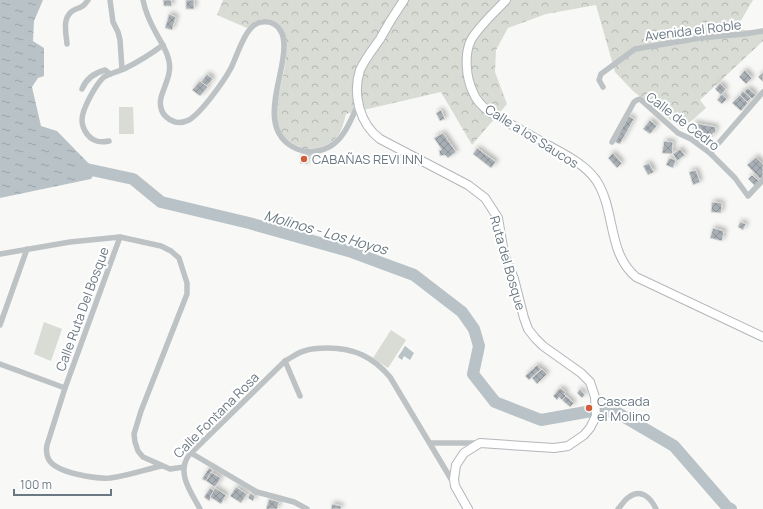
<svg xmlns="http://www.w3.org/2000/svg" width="763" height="509" font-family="Manrope,sans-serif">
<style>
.forest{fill:url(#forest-crowns)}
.pitch{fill:#d8dcd5}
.water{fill:url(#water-ripples)}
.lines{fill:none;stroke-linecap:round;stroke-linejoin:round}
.river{stroke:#b9c3c7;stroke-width:12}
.building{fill:url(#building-cross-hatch);stroke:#dadad8;filter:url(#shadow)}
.secondary-casing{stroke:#b2b7bb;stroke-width:10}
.street{stroke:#bdc2c5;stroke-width:5.5}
.secondary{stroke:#fff;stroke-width:8}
.poi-dot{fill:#d15d3c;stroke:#fff;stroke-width:1.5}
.labels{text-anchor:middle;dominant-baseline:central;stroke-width:4;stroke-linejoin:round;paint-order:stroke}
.street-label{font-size:13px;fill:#6a7883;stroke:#fff}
.poi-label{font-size:13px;fill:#6a7883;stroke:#fff;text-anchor:start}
.water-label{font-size:14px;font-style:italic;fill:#66787f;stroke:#fff}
</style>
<defs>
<pattern id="forest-crowns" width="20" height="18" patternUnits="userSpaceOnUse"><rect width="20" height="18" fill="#d8dcd5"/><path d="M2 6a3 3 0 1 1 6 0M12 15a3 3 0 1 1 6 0" fill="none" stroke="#b3b7b2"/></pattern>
<pattern id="water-ripples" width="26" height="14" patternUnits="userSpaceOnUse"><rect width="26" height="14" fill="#b9c3c7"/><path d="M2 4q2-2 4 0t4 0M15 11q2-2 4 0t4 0" fill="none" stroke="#9aa3a7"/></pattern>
<pattern id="building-cross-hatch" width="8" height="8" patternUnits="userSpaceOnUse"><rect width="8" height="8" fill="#a8afb4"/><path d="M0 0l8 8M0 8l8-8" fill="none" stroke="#8d9398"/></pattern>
<filter id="shadow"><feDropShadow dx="2.5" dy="-2.5" stdDeviation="2" flood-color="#0004"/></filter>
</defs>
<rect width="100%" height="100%" fill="#f8f8f6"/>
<path class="forest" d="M223,0h530l-17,29 27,3v9l-63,59 6,8 -24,21 -49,-38 -18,-19 -19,-67 -50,9 -38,14 -12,22 -1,22 12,32 -35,41 -31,-53 -95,22c-3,12 -5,22 -16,29 -9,6 -22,8 -32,3 -10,-4 -19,-13 -22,-24 -1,-9 1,-19 3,-28 4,-20 11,-41 5,-61l-22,-14 -8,3 -7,6 -30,-13z"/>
<g class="pitch">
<polygon points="119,107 133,107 134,134 119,134"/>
<polygon points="44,322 62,329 51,361 34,354"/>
<polygon points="391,330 406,340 388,368 373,358"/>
</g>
<g class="water">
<polygon points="0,0 43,0 34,21 33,41 44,48 44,76 38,78 32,87 41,126 57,131 96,171 91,179 0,198"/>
<polygon points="405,346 414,353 410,360 404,356 402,360 398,357"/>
</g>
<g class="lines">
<polyline class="river" points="82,168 133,179 161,202 249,223 352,252 414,275 462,312 474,329 479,346 473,374 495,402 541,420 597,410 616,412 674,446 727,507 731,509"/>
</g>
<g class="building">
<polygon points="163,0 171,0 172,6 164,6"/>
<rect x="186" y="0" width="8" height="9"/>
<polygon points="169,14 176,17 172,30 165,28"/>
<polygon points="745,70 752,78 746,84 739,77"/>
<polygon points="763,72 763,82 758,77"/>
<polygon points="207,74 213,79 207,86 201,82"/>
<polygon points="200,81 208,87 200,96 192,90"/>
<polygon points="720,83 726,89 721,95 715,89"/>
<polygon points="748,88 756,95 752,99 744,92"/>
<polygon points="743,91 751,98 747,102 740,95"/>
<polygon points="722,94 727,99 722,104 717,100"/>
<polygon points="740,95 748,103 741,111 732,103"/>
<polygon points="441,110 445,119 440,121 436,113"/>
<polygon points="628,116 634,119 620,144 615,142"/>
<polygon points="650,120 657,126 650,134 643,129"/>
<polygon points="694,123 716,127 715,133 713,133 712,137 700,135 701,131 693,129"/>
<polygon points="443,133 456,152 448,158 445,155 440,156 439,150 442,150 434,138"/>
<polygon points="664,141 673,142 672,154 662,153"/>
<polygon points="477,148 496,162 491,168 473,154"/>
<polygon points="680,149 685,155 677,161 673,154"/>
<polygon points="613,153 622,163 617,168 608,158"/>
<polygon points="301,155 309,156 307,164 300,163"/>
<polygon points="756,157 763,164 763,177 760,179 747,165"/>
<polygon points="669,158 676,160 673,168 666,165"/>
<polygon points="649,163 654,172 648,175 643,166"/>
<polygon points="696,170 700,182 693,185 689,172"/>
<polygon points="752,175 759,181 755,186 748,179"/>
<polygon points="712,202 722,203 721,213 711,212"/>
<polygon points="740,222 746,224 743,230 738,227"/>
<polygon points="713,228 724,231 722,241 710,238"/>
<polygon points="537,365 541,369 529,380 525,376"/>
<polygon points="542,369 547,374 537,384 532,378"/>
<polygon points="560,388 566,392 564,394 566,396 562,400 559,397 557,400 553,396"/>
<polygon points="580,389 585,395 582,398 577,393"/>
<polygon points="566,396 574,403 570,407 562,400"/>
<polygon points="209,468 213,470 206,481 202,479"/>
<polygon points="211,472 221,478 215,487 206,481"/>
<polygon points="236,487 247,494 241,503 230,496"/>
<polygon points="210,488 215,491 209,501 204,497"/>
<polygon points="215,488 226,495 221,504 210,497"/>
<polygon points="250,493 255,496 253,501 248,498"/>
<polygon points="269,499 279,502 277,509 266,509"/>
<polygon points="332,504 341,506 341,509 331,509"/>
</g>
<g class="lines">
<defs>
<g id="secondary">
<path d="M404,0c-9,13 -17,26 -24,39 -7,10 -15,20 -20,31 -8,25 0,54 20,69l88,46 17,13 13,20 6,35 10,26 10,39 4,11 7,9 8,8 38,27 9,9 5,15 1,19 -6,12 -6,7 -16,11 -14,2 -74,-5 -16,10 -8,12 -2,14 1,7 13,23"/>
<path d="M506,0c-11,12 -27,26 -35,40 -7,14 -5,38 2,52 3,9 11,16 18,21 18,10 35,20 53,30 18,10 40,20 52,37 20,30 11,73 40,97l127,60"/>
</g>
</defs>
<use href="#secondary" class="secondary-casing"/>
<g class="street">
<polyline points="110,0 113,22 118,32 120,40 122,69"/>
<path d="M143,0c2,10 7,22 12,31 5,10 12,19 14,30 4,18 -12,33 -8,47 1,6 7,12 14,14 5,1 10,0 14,-2 13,-8 35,-39 42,-52 6,-12 11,-31 20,-40 8,-9 23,-8 29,2 4,5 4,11 4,17 0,32 -29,84 13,102 10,4 22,3 32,-2 16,-8 22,-29 30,-44"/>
<path d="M67,44c-1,-12 -6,-29 9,-35 6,-2 8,-3 12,-9"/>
<polyline points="603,87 599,80 601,74 635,49 700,38 744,34 763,31"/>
<path d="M82,89c4,-10 12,-16 23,-19l5,4"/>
<path d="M109,141c-9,2 -16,1 -22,-7 -3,-4 -5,-9 -5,-14 0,-11 14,-36 22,-43 6,-4 13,-5 20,-8 14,-7 27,-15 39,-24"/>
<polyline points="612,142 634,102 637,100 640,99 678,133 691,139 710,153 735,178 748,196 763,180"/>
<polyline points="710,153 763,92"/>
<path d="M120,237l-55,151 -18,57c-1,5 -1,10 2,15 8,13 47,19 61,18 17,-2 34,-8 51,-12"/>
<polyline points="0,254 70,242 120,237 161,246 171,251 179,258 187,283 187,294 141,411 134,434 135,442 138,451 143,457 170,469 184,467"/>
<polyline points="0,325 27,249"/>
<polyline points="285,361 300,396"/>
<polyline points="0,364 65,388"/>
<polyline points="430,443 479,443"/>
<polyline points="191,453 257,492 294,502 307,509"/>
<path d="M200,509c-9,-17 -24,-36 -11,-54l96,-94c6,-3 12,-8 19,-10 8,-3 16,-3 24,-3 26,0 45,9 62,29l64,107"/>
<path d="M618,509c4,-4 6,-9 11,-12 12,-9 22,1 27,12"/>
</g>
<use href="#secondary" class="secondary"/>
</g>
<g class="poi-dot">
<circle cx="304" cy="159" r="4"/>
<circle cx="589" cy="408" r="4"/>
</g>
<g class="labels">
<g class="street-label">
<text transform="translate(693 30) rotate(-7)">Avenida el Roble</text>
<text transform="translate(683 121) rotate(37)">Calle de Cedro</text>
<text transform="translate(532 136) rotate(32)">Calle a los Saucos</text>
<text transform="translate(508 263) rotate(74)">Ruta del Bosque</text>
<text transform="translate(82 309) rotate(-70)">Calle Ruta Del Bosque</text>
<text transform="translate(216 415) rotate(-45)">Calle Fontana Rosa</text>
</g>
<g class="poi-label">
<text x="312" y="159">CABAÑAS REVI INN</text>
<text x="597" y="401">Cascada<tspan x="597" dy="15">el Molino</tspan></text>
</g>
<g class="water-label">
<text transform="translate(326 232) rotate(16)">Molinos - Los Hoyos</text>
</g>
</g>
<path d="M14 489v6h97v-6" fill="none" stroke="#6a7883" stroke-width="2"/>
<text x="20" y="489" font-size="12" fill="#6a7883" stroke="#ffffff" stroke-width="3" paint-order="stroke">100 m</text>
</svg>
